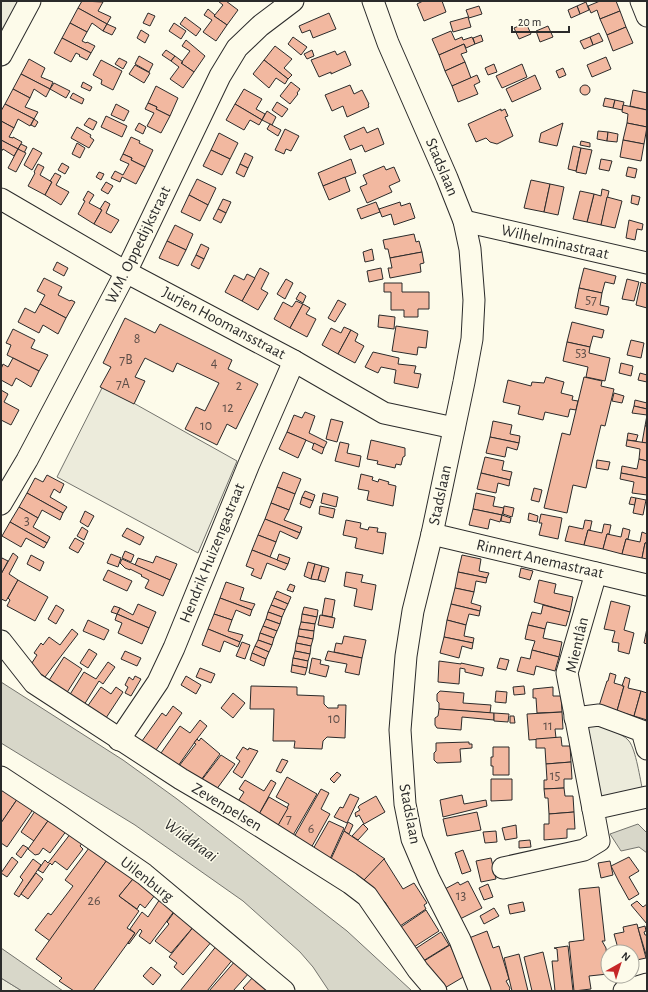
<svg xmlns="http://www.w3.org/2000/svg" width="648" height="992" font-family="'Alegreya Sans',sans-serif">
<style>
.green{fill:#ecebdb;stroke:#74746e}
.water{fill:#d8d7c9;stroke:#74746e}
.building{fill:#f2b8a0;stroke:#2b2b2b}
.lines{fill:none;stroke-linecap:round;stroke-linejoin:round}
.minor-casing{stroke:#2b2b2b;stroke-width:23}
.minor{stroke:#fdfbea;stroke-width:21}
.labels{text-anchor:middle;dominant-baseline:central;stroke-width:3;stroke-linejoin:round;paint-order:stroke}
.number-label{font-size:14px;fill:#5d4e48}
.street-label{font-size:16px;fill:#2b2b2b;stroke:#fdfbea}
.water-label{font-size:17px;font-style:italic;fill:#2b2b2b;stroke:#fdfbea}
</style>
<rect width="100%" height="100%" fill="#fdfbea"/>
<g class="green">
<polygon points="1,1 18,1 1,35"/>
<polygon points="103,386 237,461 198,553 57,477"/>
<path d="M586,725c10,0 19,2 27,6 6,3 12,5 16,10 7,9 11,38 14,51l-48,7z"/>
<polygon points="1,978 22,991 1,991"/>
</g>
<g class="water">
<polygon points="1,682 123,760 177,799 347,931 412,991 329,991 313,967 300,952 243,901 135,825 1,743"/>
<polygon points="638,824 647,833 647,853 639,847 621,851 610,834"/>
<polygon points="1,948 63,991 22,991 1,978"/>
</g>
<g class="building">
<polygon points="82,1 103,2 98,11 111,17 107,24 78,8"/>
<polygon points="218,1 226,1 238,10 227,25 214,16 223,5"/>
<polygon points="423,1 442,1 446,12 424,21 417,4"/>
<polygon points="600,1 616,1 620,11 600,19 597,10 591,13 588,6"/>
<polygon points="586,2 589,10 580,14 577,6"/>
<polygon points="479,6 482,14 469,18 466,10"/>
<polygon points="577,6 580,14 571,18 568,10"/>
<polygon points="78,8 107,24 103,31 92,23 87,32 70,23"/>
<polygon points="208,9 215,15 214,16 227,25 216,41 203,32 212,20 204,15"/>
<polygon points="620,11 626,27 607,35 600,19"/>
<polygon points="148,13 155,16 150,26 143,23"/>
<polygon points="329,13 336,29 313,38 310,30 302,33 299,26"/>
<polygon points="185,17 201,29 196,36 180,24"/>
<polygon points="468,17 471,27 453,32 450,22"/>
<polygon points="70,23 87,32 82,41 86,43 87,42 95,46 91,53 62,38"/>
<polygon points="174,23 186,31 181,39 169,31"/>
<polygon points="526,23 531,34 519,39 514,28"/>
<polygon points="107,24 116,28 112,35 103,31"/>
<polygon points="548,26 553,37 540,42 536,31"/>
<polygon points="626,27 633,43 613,51 607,35"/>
<polygon points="141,30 149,35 145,43 137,38"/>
<polygon points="451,31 455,40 462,37 463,40 472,37 475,44 466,48 464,44 439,55 432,39"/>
<polygon points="599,33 603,41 593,45 590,37"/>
<polygon points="481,35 483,41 475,44 473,38"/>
<polygon points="293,37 307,47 301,55 288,44"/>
<polygon points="590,37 593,45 584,49 580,41"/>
<polygon points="62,38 91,53 87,60 79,56 80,55 76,53 71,62 54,53"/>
<polygon points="186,40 205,56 194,72 181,63 190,51 182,46"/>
<polygon points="464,44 467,52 461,54 465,62 445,71 439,55"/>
<polygon points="275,46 292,59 284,68 292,75 288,79 264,60"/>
<polygon points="166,50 175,56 171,61 162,55"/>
<polygon points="312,50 314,56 307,59 304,54"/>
<polygon points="335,51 337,55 345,51 351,65 331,74 331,72 319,77 311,60"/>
<polygon points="139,56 153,64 149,72 135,64"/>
<polygon points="175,56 183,62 181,63 194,72 183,88 170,79 179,67 171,61"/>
<polygon points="606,57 611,69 592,77 587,65"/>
<polygon points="119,58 127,62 123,69 115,64"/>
<polygon points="29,59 45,68 41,77 53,82 50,89 21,74"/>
<polygon points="101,60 122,71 113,90 101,84 102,80 93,75"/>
<polygon points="264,60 288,79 285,84 276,78 269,88 253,74"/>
<polygon points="465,62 471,78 452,86 445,71"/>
<polygon points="494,64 497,72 488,75 485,68"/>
<polygon points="522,64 527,77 502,88 496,76"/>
<polygon points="135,65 150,73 144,83 129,74"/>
<polygon points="563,68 566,75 559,78 556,71"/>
<polygon points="21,74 50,89 46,97 34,89 30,98 13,89"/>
<polygon points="477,75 480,82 474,85 478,94 458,102 452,86"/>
<polygon points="535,75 541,89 512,102 506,89"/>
<polygon points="83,82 92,87 90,91 81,87"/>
<polygon points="291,82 300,89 297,93 298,94 290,104 280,96"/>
<polygon points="54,83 70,91 66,98 50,89"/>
<polygon points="350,85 354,94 362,90 369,104 368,105 369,107 347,117 343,106 332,111 325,95"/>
<circle cx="585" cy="90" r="5"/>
<polygon points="156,86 178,98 170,116 156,109 157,107 148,103"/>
<polygon points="13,89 30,98 25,107 38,112 34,119 5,104"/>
<polygon points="244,89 262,99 256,109 265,114 262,120 235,104"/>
<polygon points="633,90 647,93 647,110 630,106"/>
<polygon points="73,93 84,99 82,104 70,98"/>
<polygon points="605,98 615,100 613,108 603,106"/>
<polygon points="615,100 624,102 622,110 613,108"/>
<polygon points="277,102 288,109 282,117 272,110"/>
<polygon points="148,103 157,107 156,109 170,116 161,133 147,126 154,113 145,109"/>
<polygon points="5,104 34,119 30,126 18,119 14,128 1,121 1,111"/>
<polygon points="116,104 129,111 124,121 111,115"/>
<polygon points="235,104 262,120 259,125 250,120 244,130 226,120"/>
<polygon points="623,105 647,110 647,127 627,123 628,114 622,112"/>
<polygon points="501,109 501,111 505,109 508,116 505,117 513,136 497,144 490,142 486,138 476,142 468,124"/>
<polygon points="267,111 276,117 272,125 262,120"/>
<polygon points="106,116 127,126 122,137 101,127"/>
<polygon points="89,118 97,122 93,130 84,125"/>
<polygon points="34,119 38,122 35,127 31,125"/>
<polygon points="1,121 14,128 9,137 13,138 13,137 22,142 18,149 1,140"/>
<polygon points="139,123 146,127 143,134 135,130"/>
<polygon points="563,123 557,146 539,142 541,133"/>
<polygon points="627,123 647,127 644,144 623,140"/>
<polygon points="270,124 281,130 278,136 267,129"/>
<polygon points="77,127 91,135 90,137 94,140 89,148 71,138"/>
<polygon points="364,127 367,133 378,128 384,144 365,152 362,145 350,150 344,136"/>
<polygon points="285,129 299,136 291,151 286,149 284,154 275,150"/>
<polygon points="598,131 608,132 607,141 597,139"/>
<polygon points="608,132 618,134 617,142 607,141"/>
<polygon points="219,133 238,143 230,159 211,150"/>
<polygon points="131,137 140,141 139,143 153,150 145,167 131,160 132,158 123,154"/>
<polygon points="1,140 18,149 14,156 3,149 1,152"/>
<polygon points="623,140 644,144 641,161 620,157"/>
<polygon points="581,141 590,143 590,147 580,145"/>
<polygon points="77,143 85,148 80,158 72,154"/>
<polygon points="21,144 27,147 24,153 18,149"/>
<polygon points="573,146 581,148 576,171 568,169"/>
<polygon points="33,148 42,153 32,170 24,165"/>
<polygon points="581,148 592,150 586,174 576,172"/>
<polygon points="18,149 26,153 16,172 8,168"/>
<polygon points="211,150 230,159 222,175 203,166"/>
<polygon points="245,153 253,157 248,168 240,164"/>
<polygon points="123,154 132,158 131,160 145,167 136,184 122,177 120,182 111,178 115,171 123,175 129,164 120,160"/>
<polygon points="351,159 356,173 323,186 318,173"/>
<polygon points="601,159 612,161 609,171 599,169"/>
<polygon points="62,163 69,167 65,174 58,170"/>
<polygon points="38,164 44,167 40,175 52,182 45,195 28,186 35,173 34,172"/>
<polygon points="240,164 248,168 244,177 236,173"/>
<polygon points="384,166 386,170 394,167 400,181 389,186 392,192 367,203 360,187 367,184 363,175"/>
<polygon points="628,167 637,169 635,178 626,176"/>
<polygon points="99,172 104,174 101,180 96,177"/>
<polygon points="55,173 61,176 56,185 69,192 61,205 45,195 52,182 50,181"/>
<polygon points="345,177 350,191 329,200 323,186"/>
<polygon points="197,179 216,188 208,205 189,195"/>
<polygon points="531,180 550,184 544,212 524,208"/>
<polygon points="106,182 113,186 108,194 101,190"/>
<polygon points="550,184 564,187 558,215 544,212"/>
<polygon points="602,189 609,191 601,225 587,222 594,194 601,196"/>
<polygon points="88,191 94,195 89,203 102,210 94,224 78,214 85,201 83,200"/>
<polygon points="580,191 594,194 587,222 573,219"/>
<polygon points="189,195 208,205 200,221 181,212"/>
<polygon points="632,195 640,197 638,205 631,203"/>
<polygon points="607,197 622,201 615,228 601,225"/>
<polygon points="223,199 231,202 226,213 218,209"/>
<polygon points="105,201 110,204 106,213 119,220 111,233 94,224 102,210 100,209"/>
<polygon points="376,202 380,212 361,219 357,209"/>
<polygon points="400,202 401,206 410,203 415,218 394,225 391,214 382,217 379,209"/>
<polygon points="218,209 226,213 221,223 213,219"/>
<polygon points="629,220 643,224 642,230 637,229 635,240 626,238"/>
<polygon points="175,225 193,234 186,250 167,241"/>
<polygon points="414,234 416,242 419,241 422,252 390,258 388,249 385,249 383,240"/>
<polygon points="167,241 186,250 178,266 159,258"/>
<polygon points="201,244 209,248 204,259 196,255"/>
<polygon points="372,249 374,260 365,262 363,252"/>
<polygon points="422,252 424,263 420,264 421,272 390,278 388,268 392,268 390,258"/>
<polygon points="196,255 204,259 199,269 191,265"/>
<polygon points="57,262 68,268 64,276 53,270"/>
<polygon points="260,268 269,273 261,289 268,293 258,310 242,301"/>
<polygon points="381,268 383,279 369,282 367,271"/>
<polygon points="584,268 616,276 614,284 605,282 602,293 579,288"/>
<polygon points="247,274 255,278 242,301 225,292 234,275 244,280"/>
<polygon points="44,278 62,287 58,295 70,301 71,300 75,302 66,318 40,304 45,295 37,291"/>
<polygon points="286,279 293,283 285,299 277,294"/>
<polygon points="627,279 639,282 634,301 622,299"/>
<polygon points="641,282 647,284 647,308 636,305"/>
<polygon points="384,283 402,283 402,292 429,292 429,309 418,309 418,317 404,317 404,310 391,310 391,292 384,292"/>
<polygon points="579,288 602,293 600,305 609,307 607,315 575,308"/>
<polygon points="300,292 306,296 303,303 296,299"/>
<polygon points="338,300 346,304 335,322 328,318"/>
<polygon points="296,301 303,304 290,328 274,319 283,302 292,307"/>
<polygon points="40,304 66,318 58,334 43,325 39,333 18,322 25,308 35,313"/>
<polygon points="303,304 310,308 306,314 316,319 307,337 290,328"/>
<polygon points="379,315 395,317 394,329 378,327"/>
<polygon points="125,318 155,333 160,324 232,360 228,369 258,384 236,429 227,424 217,445 185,429 196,407 205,411 219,383 177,363 173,372 145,358 135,377 145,381 134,404 100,387 111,367 103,363"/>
<polygon points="572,322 604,330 602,338 593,336 590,347 567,342"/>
<polygon points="396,326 428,331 426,348 418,347 417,355 392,351"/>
<polygon points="344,327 351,330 338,354 322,345 331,328 341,333"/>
<polygon points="13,329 35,340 31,348 48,355 39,371 7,355 11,345 6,343"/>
<polygon points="351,330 358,334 355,341 364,346 355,363 338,354"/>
<polygon points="631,340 644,343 641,358 627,355"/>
<polygon points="567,342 590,347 589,353 610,358 605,381 586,377 588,367 563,361"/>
<polygon points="373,352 399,358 398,364 416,366 414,373 421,374 418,388 394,383 396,370 381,367 378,373 365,367"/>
<polygon points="13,358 39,371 31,387 16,378 12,386 1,380 1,369 3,364 8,367"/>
<polygon points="621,363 633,366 631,376 619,373"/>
<polygon points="640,373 647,375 647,382 638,380"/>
<polygon points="546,377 564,382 561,393 573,396 572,400 578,401 576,410 570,409 568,417 545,412 543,420 518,414 520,406 503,402 508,380 531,386 532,382 544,383"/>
<polygon points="584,377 602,381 601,386 614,389 605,426 601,425 586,488 573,485 567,513 544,508 562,433 570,435"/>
<polygon points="1,390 8,394 4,402 19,410 11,425 1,420"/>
<polygon points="614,393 624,396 622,403 612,401"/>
<polygon points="635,400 647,403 647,409 634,406"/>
<polygon points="634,406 647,409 647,426 645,426 647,415 632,413"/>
<polygon points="305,412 315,416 309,433 327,442 324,448 287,432 294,415 302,418"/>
<polygon points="331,419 343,422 337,442 326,439"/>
<polygon points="493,421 512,425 510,434 520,436 519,443 490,437"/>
<polygon points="645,426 647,426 647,443 642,443"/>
<polygon points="287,432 306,440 298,458 279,449"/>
<polygon points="628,433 638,435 636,441 627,440"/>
<polygon points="490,437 519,443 517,450 507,447 505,457 486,453"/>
<polygon points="371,440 405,448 405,456 403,457 401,465 396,464 395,468 377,464 378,461 367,459"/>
<polygon points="627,440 647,443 647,461 639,459 640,449 626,446"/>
<polygon points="340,442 349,444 347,453 361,456 359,467 335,461"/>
<polygon points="314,443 324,448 322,454 312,449"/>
<polygon points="485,457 504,461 502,470 512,472 510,480 481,473"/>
<polygon points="639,459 647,461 647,478 621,473 622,466 637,469"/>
<polygon points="597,460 610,462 608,470 596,468"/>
<polygon points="283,472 301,479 295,494 277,487"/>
<polygon points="481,473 510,480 509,486 498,483 496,493 477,489"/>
<polygon points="621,473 647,478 647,495 632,493 634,482 620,479"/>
<polygon points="361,474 373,477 372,480 378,482 379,479 389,482 388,484 396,486 393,506 367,500 369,491 358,489"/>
<polygon points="47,475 64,484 60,493 54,489 50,497 67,507 63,513 27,493 35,478 43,482"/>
<polygon points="277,487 295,494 289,510 271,503"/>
<polygon points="534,488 542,490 539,502 531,500"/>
<polygon points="305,491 315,495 313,501 302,497"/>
<polygon points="27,493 63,513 60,520 42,510 38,518 19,507"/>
<polygon points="323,493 338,497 336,507 321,503"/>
<polygon points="476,493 495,497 493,506 504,508 502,515 473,509"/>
<polygon points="302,497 313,501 310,508 300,504"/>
<polygon points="631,497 636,498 635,505 629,504"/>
<polygon points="636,498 646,500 643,515 633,513"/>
<polygon points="271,503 289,510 284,520 302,527 300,533 265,519"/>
<polygon points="320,506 335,509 333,518 319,514"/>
<polygon points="504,506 514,508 512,517 503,514"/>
<polygon points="19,507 38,518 33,527 50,537 47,543 10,522"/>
<polygon points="473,509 502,515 500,522 490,519 488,529 469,525"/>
<polygon points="85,511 94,516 88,527 80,522"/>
<polygon points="529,513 538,516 537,522 528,520"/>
<polygon points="541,514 562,518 558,539 539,535 542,523 539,523"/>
<polygon points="502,515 511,518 510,523 501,521"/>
<polygon points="265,519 300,533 297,539 280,531 276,542 258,535"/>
<polygon points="346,520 361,523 360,528 368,530 369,527 378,528 377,532 386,533 383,554 355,548 357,538 343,535"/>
<polygon points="585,520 592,521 590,530 588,530 584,545 565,541 569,526 583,529"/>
<polygon points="10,522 47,543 44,548 26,538 21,547 2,536"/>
<polygon points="604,524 611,525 609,534 607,534 603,549 584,545 588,530 602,533"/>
<polygon points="82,527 88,531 84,540 77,536"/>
<polygon points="127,528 144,537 140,545 122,536"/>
<polygon points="623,528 630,530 628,539 626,539 622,554 603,549 607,534 621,537"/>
<polygon points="642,532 647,534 647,541 646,543 645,543 642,558 622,554 626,539 640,542"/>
<polygon points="258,535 276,542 270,557 252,550"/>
<polygon points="75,538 84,543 78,553 69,548"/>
<polygon points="645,543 647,543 647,559 642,558"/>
<polygon points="252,550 288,564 285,570 267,563 261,579 251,575 254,569 246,566"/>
<polygon points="125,551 134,555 131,562 122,558"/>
<polygon points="13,553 18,557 9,574 18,580 6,601 1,599 1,574"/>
<polygon points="111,554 121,558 118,567 107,563"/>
<polygon points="279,554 290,558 288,564 277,560"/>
<polygon points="31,555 44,562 40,571 27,564"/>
<polygon points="462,555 481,559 479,571 489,573 487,578 458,572"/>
<polygon points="156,556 177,564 170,580 135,565 138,558 153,563"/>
<polygon points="2,558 8,561 1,574 1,561"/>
<polygon points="122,559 170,580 163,596 145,588 149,580 141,576 142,575 130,569 130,570 125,568 120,563"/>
<polygon points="308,562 315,564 311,579 304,576"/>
<polygon points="315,564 322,566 318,580 311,579"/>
<polygon points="322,566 329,568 325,582 318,580"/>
<polygon points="521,568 533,571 530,580 519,577"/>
<polygon points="108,570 132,581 127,591 103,580"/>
<polygon points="346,572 363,575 361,582 376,585 372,610 354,606 357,589 344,586"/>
<polygon points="458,572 487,578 486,583 476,581 474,592 455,588"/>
<polygon points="18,580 48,597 35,621 7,606 10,600 8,598"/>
<polygon points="539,580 556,584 554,593 573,597 570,612 534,602"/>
<polygon points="226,582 244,588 240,600 255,604 252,610 220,598"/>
<polygon points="290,584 295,586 293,592 287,590"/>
<polygon points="455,588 474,592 471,603 481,606 480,611 451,604"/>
<polygon points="277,591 291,597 288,604 274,598"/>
<polygon points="220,598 252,610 250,616 236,610 232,620 214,614"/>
<polygon points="274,598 288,604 285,610 271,605"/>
<polygon points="325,598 335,600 332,617 322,615"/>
<polygon points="611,601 630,606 624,630 634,633 629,654 618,651 619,643 612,642 615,631 604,629"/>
<polygon points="138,604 156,612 149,628 117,614 120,608 133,615"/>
<polygon points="451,604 480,611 479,616 469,614 466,625 447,620"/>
<polygon points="56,605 64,610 56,624 48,619"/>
<polygon points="271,605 285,610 282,617 268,612"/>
<polygon points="543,605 570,612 566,626 547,622 545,629 528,625 532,612 541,614"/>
<polygon points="114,606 120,608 117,614 111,612"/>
<polygon points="304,607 318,610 317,617 302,614"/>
<polygon points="268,612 282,617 280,624 266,619"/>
<polygon points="117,614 149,628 142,644 118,633 122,623 115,620"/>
<polygon points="214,614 232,620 228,631 243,635 240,642 208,629"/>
<polygon points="302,614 317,617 315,624 301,622"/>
<polygon points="320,615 335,618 333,628 318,625"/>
<polygon points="266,619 280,624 277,631 263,626"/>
<polygon points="88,620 109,630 104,640 83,631"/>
<polygon points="447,620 466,625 464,636 474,638 473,643 444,637"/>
<polygon points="301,622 315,624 314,631 299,629"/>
<polygon points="528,625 545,629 543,638 562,642 559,657 532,650 535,641 525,639"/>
<polygon points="263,626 277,631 274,638 260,633"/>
<polygon points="647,628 647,644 644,643"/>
<polygon points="72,629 78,634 45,677 30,666 37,655 34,653 41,643 43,645 49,637 60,645"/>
<polygon points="208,629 240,642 238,647 224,641 220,652 202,645"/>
<polygon points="299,629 314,631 313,639 298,636"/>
<polygon points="260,633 274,638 272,645 258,640"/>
<polygon points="298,636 313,639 311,646 296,643"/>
<polygon points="344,636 366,640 362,658 334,652 336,643 342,644"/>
<polygon points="444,637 473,643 472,649 462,646 459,658 440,653"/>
<polygon points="258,640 272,645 269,652 255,646"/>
<polygon points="242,642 250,645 245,659 236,656"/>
<polygon points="296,643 311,646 310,654 295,651"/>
<polygon points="255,646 269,652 266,659 252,653"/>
<polygon points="89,649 97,654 88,668 80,663"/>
<polygon points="532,650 559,657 555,671 536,666 534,675 517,671 521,657 530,659"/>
<polygon points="125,651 141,658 137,666 121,659"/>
<polygon points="295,651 310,654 308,661 293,658"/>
<polygon points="328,651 362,658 359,675 345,672 347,664 325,660"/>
<polygon points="252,653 266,659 264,666 250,660"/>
<polygon points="64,657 82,669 66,694 48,682"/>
<polygon points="293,658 308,661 307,668 292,665"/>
<polygon points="312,658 321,660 320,664 329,666 326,677 309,673"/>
<polygon points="500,658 509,660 506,670 497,668"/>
<polygon points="439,661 461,664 461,663 484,668 482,676 465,672 465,669 460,668 459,684 438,682"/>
<polygon points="108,662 115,667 103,684 99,681 84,705 69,696 84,672 96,679"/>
<polygon points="292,665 307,668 305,675 291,672"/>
<polygon points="200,668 215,674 211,683 196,677"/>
<polygon points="610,673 616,675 614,683 624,686 617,711 599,706 607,681 608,681"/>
<polygon points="135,676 141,679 131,696 125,693 128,687 125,685 129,677 133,680"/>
<polygon points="186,676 201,685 196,694 181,685"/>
<polygon points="625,677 630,679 628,688 641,691 634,716 617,711 624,686 622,686"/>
<polygon points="251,686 297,687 297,695 324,696 324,704 328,708 338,708 338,705 346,705 345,738 327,737 323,741 322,749 294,748 295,741 273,741 274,709 250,709"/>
<polygon points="524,686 525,694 514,695 513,687"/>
<polygon points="101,687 111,694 116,687 123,692 106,718 87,707"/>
<polygon points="553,687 553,696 561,696 562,712 537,713 536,698 533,698 533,689"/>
<polygon points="440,691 464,693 463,703 491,705 490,713 439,709 439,703 437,701 437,694"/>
<polygon points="496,691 507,692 506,703 495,702"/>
<polygon points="641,691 647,693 647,720 634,716"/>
<polygon points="233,693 245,703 233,718 221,708"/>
<polygon points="173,706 182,713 156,750 142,741 162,713 166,716"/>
<polygon points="439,709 494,713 494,720 462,717 461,730 437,728 435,725 435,718 438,716"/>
<polygon points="562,712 563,729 555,729 556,738 529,740 527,714"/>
<polygon points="494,713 509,714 508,722 494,721"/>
<polygon points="510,716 514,716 515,723 510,723"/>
<polygon points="200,720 207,726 197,739 178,766 161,753 180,726 190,733"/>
<polygon points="561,737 562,746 570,746 571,762 546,764 545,748 536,748 536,739"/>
<polygon points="201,738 220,754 201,780 179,766 196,744 194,743 197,739 199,741"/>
<polygon points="469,742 469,744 472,744 472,748 460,749 461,762 437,763 434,760 434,753 436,751 436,743"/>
<polygon points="243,747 248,750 249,748 258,751 242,778 233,772 240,761 236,758"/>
<polygon points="493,747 509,747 509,775 493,775 493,766 491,766 491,757 493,757"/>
<polygon points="221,755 235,764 216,790 201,781"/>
<polygon points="282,759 288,761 281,773 276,771"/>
<polygon points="571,762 572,779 564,779 564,788 544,789 544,780 547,780 546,764"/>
<polygon points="337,772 341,775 334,783 330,779"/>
<polygon points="287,777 317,794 292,837 277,827 289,804 276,797"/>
<polygon points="491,779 512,779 512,800 491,801"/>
<polygon points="245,780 264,791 271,780 276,783 258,816 237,803 244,792 239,789"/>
<polygon points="1,787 18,798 1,823"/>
<polygon points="564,788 565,796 573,796 574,812 549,814 548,798 545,798 544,789"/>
<polygon points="321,789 329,793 321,809 330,814 311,848 294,837"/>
<polygon points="350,794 359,798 347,823 334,817 340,807 343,808"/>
<polygon points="462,795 464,804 486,800 487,806 443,817 440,800"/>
<polygon points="376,796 385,812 364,824 359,815 356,817 355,813 360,810 358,807 360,805"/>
<polygon points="269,797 288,808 277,827 258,816"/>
<polygon points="18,798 34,808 7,847 1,843 1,823"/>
<polygon points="37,808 50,818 34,841 21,832"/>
<polygon points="477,812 481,830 447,836 443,819"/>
<polygon points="574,812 575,829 567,829 567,838 544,840 544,824 549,824 549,814"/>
<polygon points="50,818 67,830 50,853 43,848 39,854 35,855 28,849"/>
<polygon points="329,821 344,828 330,859 313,849"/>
<polygon points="348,822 353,825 349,834 344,831"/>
<polygon points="363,824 368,829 358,840 352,836"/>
<polygon points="516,825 517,838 505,840 502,828"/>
<polygon points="344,831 385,859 363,881 331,859"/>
<polygon points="496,831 497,842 485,843 483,832"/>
<polygon points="71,833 83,842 80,846 83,849 67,870 55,861 52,865 50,863 43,873 38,870 45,860 48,863"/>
<polygon points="530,840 531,847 519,848 519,841"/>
<polygon points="23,845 28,848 21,858 16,854"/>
<polygon points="89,848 107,860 50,941 35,930 48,913 51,915 73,886 65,880"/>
<polygon points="463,850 471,871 462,874 455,853"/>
<polygon points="12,857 18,862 7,877 1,873"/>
<polygon points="629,857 639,871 629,877 639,894 629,900 619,882 611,866"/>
<polygon points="491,858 496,879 481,882 476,861"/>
<polygon points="33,859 41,865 19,897 14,894 23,880 20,877"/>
<polygon points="384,859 403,889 414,883 427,903 424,905 426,909 400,926 385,902 363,881"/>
<polygon points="107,860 133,879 119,896 139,911 127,928 135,933 93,991 74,991 59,981 62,978 36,959"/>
<polygon points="610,861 613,875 601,878 598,863"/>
<polygon points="36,873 43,879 28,899 21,894"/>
<polygon points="133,879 155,895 145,908 140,904 137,909 119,896"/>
<polygon points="468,881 482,908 458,920 443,890 458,882 460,885"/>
<polygon points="488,884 493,897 484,900 479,888"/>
<polygon points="599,887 605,941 602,941 606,948 608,974 589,976 591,989 574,991 569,942 584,940 579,889"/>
<polygon points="160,899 175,910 150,944 139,936 142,931 140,929 129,944 128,943 135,933 130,929 142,912 148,917"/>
<polygon points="637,901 643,907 647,904 647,924 631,905"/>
<polygon points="523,902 525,911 510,914 508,905"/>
<polygon points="494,908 499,916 484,924 480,916"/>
<polygon points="426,910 439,931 414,947 401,927"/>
<polygon points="175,911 195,925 171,953 155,941 169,924 167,922"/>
<polygon points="637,924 646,958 632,961 632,952 619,952 614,934 624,932 623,927"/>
<polygon points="195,925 213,940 183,975 174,967 177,963 169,957"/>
<polygon points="645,926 646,931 644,932 645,935 647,935 647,958 638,928"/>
<polygon points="487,931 493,948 499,946 509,979 506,981 510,988 509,991 489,991 469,938"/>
<polygon points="441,932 449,945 423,961 415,949"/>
<polygon points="218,944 234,958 207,991 180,991"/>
<polygon points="450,945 465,976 443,989 424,961"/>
<polygon points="568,946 573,991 555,991 552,961 558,961 557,949 554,948"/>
<polygon points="543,952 552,991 532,991 524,957"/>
<polygon points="519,954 528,991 512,991 504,958"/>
<polygon points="236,960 250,972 233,991 209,991"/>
<polygon points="151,967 161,975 153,985 143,976"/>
<polygon points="254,976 270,991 244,991 245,990 243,988"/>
</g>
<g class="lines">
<defs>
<g id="minor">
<polyline points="373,1 388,43 447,178 464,221 470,249 474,300 472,339 464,382 432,534 413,611 406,656 400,730 405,804 412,839 429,879 460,940 480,991"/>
<polyline points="641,1 647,16"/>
<polyline points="1,55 30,1"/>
<polyline points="1,199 126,272 294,361 384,413 454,428"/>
<polyline points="464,221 647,263"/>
<polyline points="1,504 27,460 126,272 220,76 237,48 260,26 293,1"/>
<polyline points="432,534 647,585"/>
<polyline points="1,641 34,683 181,779 239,813 350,883 367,896 418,970 436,991"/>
<polyline points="575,718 599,715 642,731 647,749"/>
<polyline points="119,740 158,682 174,648 249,464 294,361"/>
<polyline points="1,777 60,816 144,874 284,991"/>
<polyline points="593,809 567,673 596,573"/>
<polyline points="503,868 584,850 599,841 593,809 647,797"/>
<polyline points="624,991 647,984"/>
</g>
</defs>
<use href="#minor" class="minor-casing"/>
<use href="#minor" class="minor"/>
</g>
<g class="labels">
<g class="number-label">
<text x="591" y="300">57</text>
<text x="137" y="339">8</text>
<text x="581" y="353">53</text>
<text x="126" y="360">7B</text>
<text x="214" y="363">4</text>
<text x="123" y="384">7A</text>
<text x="239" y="386">2</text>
<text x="228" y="408">12</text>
<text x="206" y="426">10</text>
<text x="27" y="521">3</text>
<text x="334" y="719">10</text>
<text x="548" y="726">11</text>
<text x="555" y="776">15</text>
<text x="289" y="819">7</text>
<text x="311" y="829">6</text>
<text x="461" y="896">13</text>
<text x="94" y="901">26</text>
</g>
<g class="street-label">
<text transform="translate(442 167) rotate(67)">Stadslaan</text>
<text transform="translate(555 242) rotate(13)">Wilhelminastraat</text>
<text transform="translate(138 245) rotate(-64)">W.M. Oppedijkstraat</text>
<text transform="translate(224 323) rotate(28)">Jurjen Hoomansstraat</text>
<text transform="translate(440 495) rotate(-78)">Stadslaan</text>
<text transform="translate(212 553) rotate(-68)">Hendrik Huizengastraat</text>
<text transform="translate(540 559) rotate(13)">Rinnert Anemastraat</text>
<text transform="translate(577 645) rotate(-77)">Mientlân</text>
<text transform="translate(227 807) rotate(31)">Zevenpelsen</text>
<text transform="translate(410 814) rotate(79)">Stadslaan</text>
<text transform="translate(147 879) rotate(38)">Uilenburg</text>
</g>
<g class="water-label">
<text transform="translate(191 840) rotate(36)">Wiiddraai</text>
</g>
</g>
<rect width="648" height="992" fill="none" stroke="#2b2b2b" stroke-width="4"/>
<g transform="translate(620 964) rotate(39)"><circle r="19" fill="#fdfbea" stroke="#a9a89e"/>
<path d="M0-3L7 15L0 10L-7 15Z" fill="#c62828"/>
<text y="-6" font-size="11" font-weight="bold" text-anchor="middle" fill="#2b2b2b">N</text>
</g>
<path d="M512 26v6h57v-6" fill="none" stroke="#2b2b2b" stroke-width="2"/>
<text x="518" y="26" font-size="12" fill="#2b2b2b" stroke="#fdfbea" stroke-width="3" paint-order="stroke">20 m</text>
</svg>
